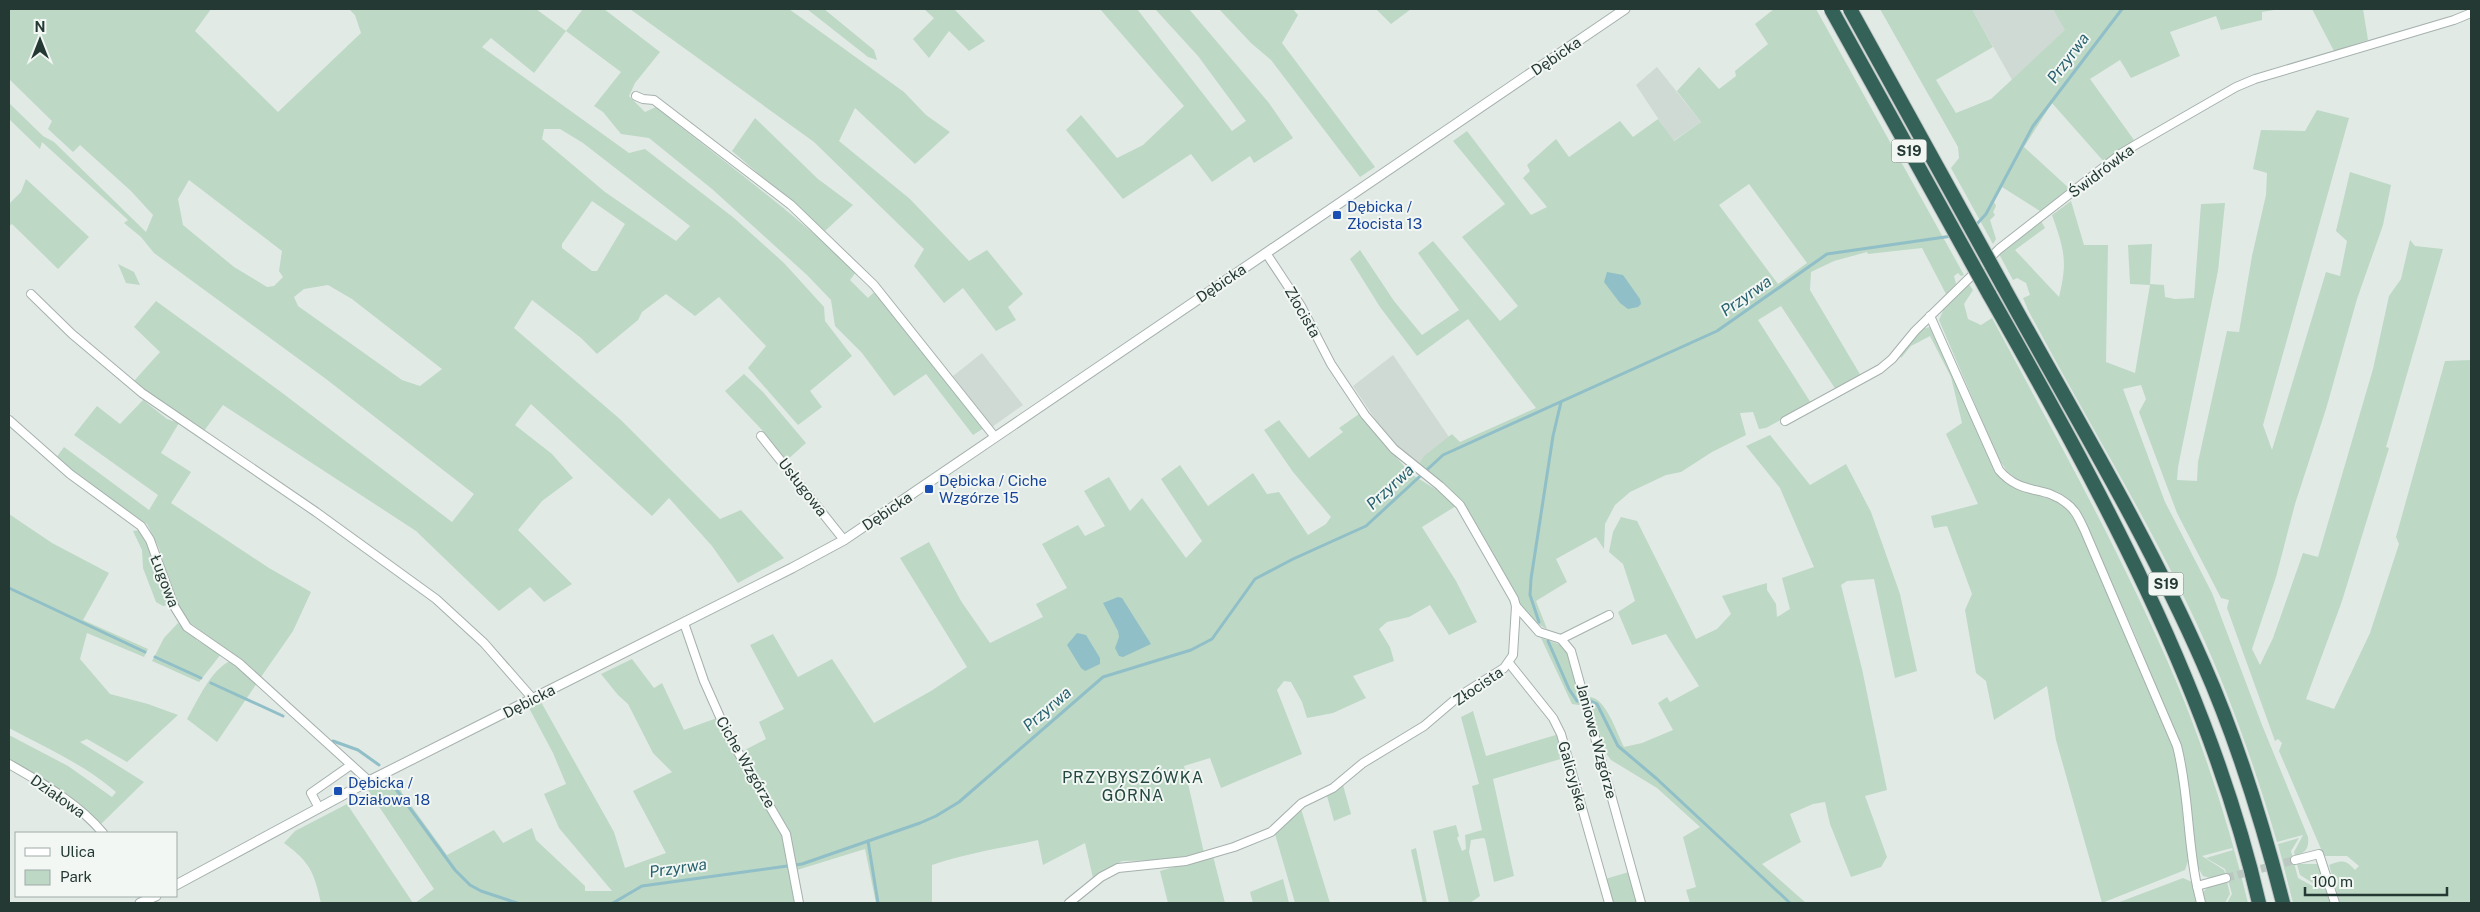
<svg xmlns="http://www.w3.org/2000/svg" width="2480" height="912" font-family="'Public Sans',sans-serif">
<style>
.built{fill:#d0dad5}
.green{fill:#bdd8c5;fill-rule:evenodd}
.water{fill:#90bfc8}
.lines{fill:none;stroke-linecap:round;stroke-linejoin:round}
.stream{stroke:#90bfc8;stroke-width:3}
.minor-tunnel{stroke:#bcc7c2;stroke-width:8;stroke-dasharray:8 4;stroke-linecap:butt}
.minor-casing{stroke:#a5b1ad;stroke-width:10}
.tertiary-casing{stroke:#a5b1ad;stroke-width:11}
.motorway-casing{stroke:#bdc4c2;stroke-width:16}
.minor{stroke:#fff;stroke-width:8}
.tertiary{stroke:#fff;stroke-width:9}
.motorway{stroke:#346158;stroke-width:14}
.motorway-bridge-casing{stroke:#bdc4c2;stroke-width:16;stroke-linecap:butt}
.motorway-bridge{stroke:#346158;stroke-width:14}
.transit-dot{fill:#1a4fb4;stroke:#f2f7f4;stroke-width:2}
.labels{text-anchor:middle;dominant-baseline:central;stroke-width:4;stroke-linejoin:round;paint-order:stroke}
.shield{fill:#f2f7f4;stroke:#62726d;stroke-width:1}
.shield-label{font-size:14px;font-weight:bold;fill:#243933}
.street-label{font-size:15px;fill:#243933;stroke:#f2f7f4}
.transit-label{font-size:15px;fill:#164399;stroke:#f2f7f4;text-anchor:start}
.water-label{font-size:16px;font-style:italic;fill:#26606d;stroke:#f2f7f4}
.neighbourhood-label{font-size:16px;letter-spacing:1px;fill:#234840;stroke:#f2f7f4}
</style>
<rect width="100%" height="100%" fill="#e2eae6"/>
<g class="built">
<polygon points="1972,9 2053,9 2066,30 2012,80"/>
<polygon points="1657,67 1701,122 1673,141 1636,85"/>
<polygon points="982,353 1023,405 992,427 953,376"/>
<polygon points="1393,355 1449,437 1418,466 1385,434 1353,386"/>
</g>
<g class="green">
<path d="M9,9h202l-16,22 83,81 83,-79 -6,-18 -6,-6h187l30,22 17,-22h21l56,43 -25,31 -6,13 16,16 11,-5c67,54 137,105 200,165l-6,8 18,18 5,-5 5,1 106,134 -11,7 -47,-61 -32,22 -32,-43 -27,-27 -4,-26 -24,-25 -95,-86 -63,-51 -28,-4 -18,-22 -9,-6 27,-34 -55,-41 -32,42 -43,-35 -9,9 147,106 16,-4 89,69 50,45 40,44 1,14 27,35 -42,35 12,16 -24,18 -50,-57 18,-22 -47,-49 -24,19 -29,-22 -24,18 -4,8 -41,34 -16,-16 -49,-38 -18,28 107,92 99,99 21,-9 43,48 -46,25 -26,-37 -43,-48 -17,18 -121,-112 -16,21 37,29 21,24 -31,23 -24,29 54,54 -28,18 -14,-15 -31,24 -83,-80 -193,-126 -19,26 -45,-28 -25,-22 26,-29 -26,-25 22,-26 125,91 171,130 22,-28 -148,-115 -172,-126 -13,-16 -17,-14 4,-3 -86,-78 -2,7 -31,-30v-16l34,33 11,6 92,90 7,-17 -22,-24 -51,-46 -7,7 -25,-23 4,-8 -43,-42zM544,129h16l23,14 107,83 -14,15 -71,-49 -63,-53zM189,180l93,71 -3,20 4,6 -9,9 -7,1 -33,-20 -51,-42 -5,-26zM592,201l33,23 -28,47h-5l-30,-23v-4zM328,285l24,14 90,70 -22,17 -18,-6 -104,-74 -4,-9 10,-8z"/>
<polygon points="630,9 789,9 904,92 926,115 950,132 915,164 855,108 839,141 910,199 969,261 987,250 1023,294 1008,307 1016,320 996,331 963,288 944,303 914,266 924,249 814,142"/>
<polygon points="807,9 824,9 874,50 877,60 868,57"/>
<polygon points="924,9 954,9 985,41 969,51 949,31 929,58 913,39 934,18"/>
<polygon points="1100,9 1137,9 1232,131 1246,121 1198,56 1155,9 1189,9 1269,103 1293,138 1254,163 1250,156 1212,182 1191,154 1123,199 1066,130 1081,115 1117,158 1143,145 1184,106"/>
<polygon points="1219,9 1293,9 1298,15 1282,43 1375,167 1360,177 1271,60 1251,43"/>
<polygon points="1376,9 1411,9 1391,24"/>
<path d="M1774,9h42l148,266 -3,1 -3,-3 -4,3 2,8 -10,10 -24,-46 -54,6 -1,-2 -33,9 -23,11 -1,18 51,86 -25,14 -55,-84 -23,14 53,83 -45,25 -7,1 -6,-17 -13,1 6,22 -34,17 -31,20 -15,3 -36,17 -15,13 -10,19 -1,25 -8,-12 -40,22 11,23 -31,19 11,28c-35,-16 -64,-94 -86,-128l-13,-14 -30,-21 6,-10 28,-22 8,8 76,-34 -68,-89 -51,37 -37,-49 -30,-48 10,-9 34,51 28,34 37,-25 -41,-57 15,-12 67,80 18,-15 -56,-69 43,-33 -52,-63 14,-10 64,84 16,-8 -24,-29 7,-7 -3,-6 29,-26 13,18 51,-36 13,16 25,-18 16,22 27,-19 -24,-31 22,-24 20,22 17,-13 -1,-5 33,-27 -13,-20zM1749,184l58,79 -29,21 -59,-79z"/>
<polygon points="1880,9 1972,9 1993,47 1936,80 1956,113 1991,99 2065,30 2053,9 2280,9 2262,12 2262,20 2221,30 2216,16 2170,32 2180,56 2131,78 2120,60 2090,79 2134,140 2105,163 2052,103 2024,147 2072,191 2043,213 2002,187 1994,202 1996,206 1993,212 1995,215 1990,220 1996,239 1993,244 1951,168 1959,158 1958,147"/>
<polygon points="2312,9 2363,9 2368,40 2334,51"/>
<path d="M2317,110l32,8 -86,307 9,25 54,-178 14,4 7,-35 -11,-10 14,-59 41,13 -8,40 -26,74 -31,110 -31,95 -19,73 -24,72 8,16 13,-27 30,-85 15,4 55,-188 16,-73 12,-17 9,-39 5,6 28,3 -57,198 3,1 -47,153 -36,98 28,10 36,-76 29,-89 -3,-7 49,-176 26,-1v543h-131l-11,-38c12,-5 17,-6 26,5l4,-4 -12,-10h-23l-45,-105 3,-8 -4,-4 -3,2 -48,-133 2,-8 -8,-2 -44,-85 -38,-101 7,-13 -5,-14 -18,4 42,113 47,91 50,132 46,112c1,12 -2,15 -13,19l-1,-4 9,-17 -26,7c-22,-75 -48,-149 -81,-220 -50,-107 -113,-208 -168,-312l-5,-12 7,-3 -4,-12 -9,-5 -4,2 -14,-26 42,-33 4,7 -30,22 44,47c9,-36 5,-48 -7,-82l19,-14 13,44h24l-2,117 29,11 15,-88 -20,-1 -2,-39 24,-1 -2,40 14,1 1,12 10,2 19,-1 7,-94 24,-1 -7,68 -40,196 -1,13 20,1 1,-19 29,-131 12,1 13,-76 14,-61 1,-22 -14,-4 8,-39 44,1z"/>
<polygon points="755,118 818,179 853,205 825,231 732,151"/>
<polygon points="26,179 89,237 58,269 12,224 9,226 9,204 21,192"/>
<polygon points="118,264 134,272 140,285 126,283"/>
<path d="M1968,283l5,7 -9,14 4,15 13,6 11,-7c64,119 131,238 184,363 30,72 54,147 72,222h-21l5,-9 -7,-25 -19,-11 27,-8 -1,-2 -30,8 22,14 2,5 -12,4 -11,-3 -6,-10 -12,-106 -49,-123 -46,-104 -14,-28 -7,-6 -11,-7 -38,-10 -13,-11 -9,-13 -59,-138 6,-14z"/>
<path d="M1930,327l5,5 60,140 17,15 46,15 11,10 12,18 62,141v8l25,53 13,39 7,90 -3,9 -83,33 -46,-163 -9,-54 -53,34 -8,-39 -10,-8 -11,-63 7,-16 -25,-68 -13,2 -3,-12 47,-12 -32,-70 16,-11 -11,-46 -21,-41 -19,10 -10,12 -1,-5c8,-9 17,-24 30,-26z"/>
<polygon points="744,374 763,392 806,443 786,461 763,431 725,391"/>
<polygon points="143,400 167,419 179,423 161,453 191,472 171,503 269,568 311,592 293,631 261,677 243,661 186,620 175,600 159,548 147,524 102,494 56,458 64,447 149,510 158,495 74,435 97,406 120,424"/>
<path d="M1359,414l52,60 34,21 11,11 -34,21 34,54 21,41 -28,13 -19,-30 -21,12 -22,5 -8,7 11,18 4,14 -41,15 13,22 -33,15 -26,5 -5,-16 -11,-20 -7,-1 -7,9 25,64 -81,34 -11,-30 -26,8 20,87 -38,7 -44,1 -29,17 -8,-35 -42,22 -5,-25c-35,8 -71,13 -106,25v38h-56l-11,-54 -68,21c-7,-46 -30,-80 -56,-118l25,-13 -7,-17 25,-13 -34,-64 23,-11 25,43 34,-18 42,64 57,-32 36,-24 -67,-109 29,-16 32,59 29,42 53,-26 -7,-13 31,-16 -25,-44 36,-19 7,11 20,-10 -21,-35 25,-14 21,34 12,-13 44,60 16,-17 -41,-62 19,-14 28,41 45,-33 14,21 12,-2 29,43 18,-11 5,-7 -38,-45 -29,-42 15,-10 30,38 34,-26 -4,-4z"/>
<path d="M1770,435l40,50 36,-21 25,48 29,82 17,77 -22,7 -21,-99 -27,2 -6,4 21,84 25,121 -22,6 22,61 -6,10 -30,10 -21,-53 -5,-22 -12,2 -23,10 11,28 -39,22 44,39h-116l-4,-13 10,-3 -13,-50 17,-10 -43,-39 -46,-28 -6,-8 -16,-55c17,0 28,37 35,50l18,-4 31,-13 -15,-27 9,-6 3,5 29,-16 -33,-52 -34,11 -14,-33 17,-11 -12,-37 -14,-12 4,-20 8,-15 16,4 59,118 21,-10 14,-15 -9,-18 45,-13v7l9,14 1,13 13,-8 -8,-31 32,-11 -34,-79 -34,-42z"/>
<path d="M9,514l43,29 57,30 -26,47 65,29 -4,8 -57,-24 -7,26 30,35 38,10 30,11 -51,47 -40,-23 -7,3 64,40 -43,42 -37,-32 -55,-33v-24l59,31 44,31 4,-5c-31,-27 -71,-45 -107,-64z"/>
<polygon points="140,530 156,565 168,605 163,606 156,602 143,568 142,550 133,531"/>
<polygon points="178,623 198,641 221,654 199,682 152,661 164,638"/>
<polygon points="1541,638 1564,646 1572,660 1584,706 1572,704"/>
<polygon points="632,659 654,688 662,683 684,730 717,718 729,747 776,820 785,839 794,903 415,903 434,889 368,790 396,778 402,793 447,855 494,830 503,843 532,828 536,840 585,886 585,891 612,891 559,828 544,794 566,784 553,753 529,708 541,702 614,832 625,868 666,853 633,791 672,772 653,753 628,704 618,695 601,674"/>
<path d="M230,661l27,22 -40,59 -30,-23c11,-19 23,-48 43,-58z"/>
<polygon points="1473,711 1486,756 1559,734 1564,758 1493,779 1514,876 1494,882 1485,839 1483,838 1471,840 1469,852 1480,896 1470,903 1449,903 1433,831 1456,825 1459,836 1457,838 1462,851 1466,849 1465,835 1482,830 1472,786 1479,784 1461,717"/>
<polygon points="1343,785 1351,814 1334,821 1327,796"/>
<path d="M347,804l66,99h-92c-7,-31 -11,-41 -37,-60l11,-12z"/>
<polygon points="1301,809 1330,903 1295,903 1275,834 1293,814"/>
<polygon points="2299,838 2291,851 2298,878 2318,889 2319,887 2300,875 2297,864 2318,864 2322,870 2331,903 2293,903 2278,844"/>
<polygon points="1416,848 1427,903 1423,903 1411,850"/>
<polygon points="1213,856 1225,903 1168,903 1160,871"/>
<polygon points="1629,872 1638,903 1612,903 1605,879"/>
<polygon points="2183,878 2192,882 2196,903 2117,903"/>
<polygon points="1283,879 1289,903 1253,903 1250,892"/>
<polygon points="2227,882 2230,894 2225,903 2206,903 2203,892 2208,887"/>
</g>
<g class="water">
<polygon points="1607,272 1623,275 1640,299 1641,304 1638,307 1628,309 1620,303 1604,282"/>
<polygon points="1118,597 1122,598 1151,644 1123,657 1119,656 1115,648 1119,637 1118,631 1103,603"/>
<polygon points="1077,633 1086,635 1100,658 1100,664 1085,671 1081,668 1067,645"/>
</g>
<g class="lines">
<g class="stream">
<polyline points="1975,226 1986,214 2033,126 2122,9"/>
<polyline points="9,588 145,652"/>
<polyline points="1539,622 1530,595 1531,579 1553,436 1561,402"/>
<polyline points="1548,641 1569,689 1577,701 1583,701"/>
<polyline points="155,657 201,678"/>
<polyline points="211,683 283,716"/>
<polyline points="1591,701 1597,704 1618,746 1657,779 1790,903"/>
<polyline points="333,741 358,750 379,765"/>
<polyline points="390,781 455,870 470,885 481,891 517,903"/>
<polyline points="868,841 878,903"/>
<polyline points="613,903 642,886 802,864 920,823 936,816 959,802 1103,677 1191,650 1212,639 1255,579 1293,559 1366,526 1443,455 1717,331 1827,254 1952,236"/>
</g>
<polyline class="minor-tunnel" points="2226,878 2295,860"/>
<defs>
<g id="minor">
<polyline points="636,96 643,99 654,100 791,205 874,285 995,437"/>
<polyline points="31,294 72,334 142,393 316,512 436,599 484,643 533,699"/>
<path d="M1930,316l69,154c22,26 45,15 67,33 9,6 13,16 18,26l93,217c12,46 10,93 20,140l29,-8"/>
<polyline points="9,420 70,474 141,526 150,540 174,606 187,627 239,663 369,781"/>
<polyline points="1785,421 1880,369 1892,359 1915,331 1999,249 2122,153 2137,144 2236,87 2255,79 2454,20 2471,13"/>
<polyline points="761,436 844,540"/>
<polyline points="1516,606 1539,632 1561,639 1571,651 1641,903"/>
<polyline points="684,623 704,681 728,735 786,834 799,903"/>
<polyline points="1561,639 1609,615"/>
<polyline points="1509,663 1553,718 1561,734 1609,903"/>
<path d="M9,764c33,19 69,39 94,69"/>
<polyline points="319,808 311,793 351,765"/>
<polyline points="2295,860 2319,854 2335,903"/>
<polyline points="2197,886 2201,903"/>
<polyline points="1069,903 1101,877 1118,868 1186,861 1234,847 1271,832 1302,803 1333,788 1363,763 1424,726 1458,697 1504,668 1513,655 1516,606 1514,599 1460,505 1440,486 1394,449 1365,415 1331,364 1301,306 1266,253"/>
</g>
<g id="tertiary">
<polyline points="176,885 369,781 792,568 844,540 1625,9"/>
<polyline points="140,903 156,896"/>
</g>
<g id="motorway">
<path d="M2003,286c68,124 143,247 200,377 34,77 59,158 80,240"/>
<path d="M1989,294c109,192 220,392 270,609"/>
</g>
</defs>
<use href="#minor" class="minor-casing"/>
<use href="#tertiary" class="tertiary-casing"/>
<use href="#motorway" class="motorway-casing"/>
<use href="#minor" class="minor"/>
<use href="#tertiary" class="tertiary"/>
<use href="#motorway" class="motorway"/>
<defs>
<g id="motorway-bridge">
<polyline points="1831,9 1989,294"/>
<polyline points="1850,9 2003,286"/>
</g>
</defs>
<use href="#motorway-bridge" class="motorway-bridge-casing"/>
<use href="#motorway-bridge" class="motorway-bridge"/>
</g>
<g class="transit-dot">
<rect x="1332" y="210" width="10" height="10" rx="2.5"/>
<rect x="924" y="484" width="10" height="10" rx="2.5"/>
<rect x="333" y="786" width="10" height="10" rx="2.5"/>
</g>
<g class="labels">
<g class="shield">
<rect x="1891.5" y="139.5" width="35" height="23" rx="4"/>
<rect x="2148.5" y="572.5" width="35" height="23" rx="4"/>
</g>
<g class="shield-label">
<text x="1909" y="151">S19</text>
<text x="2166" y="584">S19</text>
</g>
<g class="street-label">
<text transform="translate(1556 56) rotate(-34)">Dębicka</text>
<text transform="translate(2101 171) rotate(-37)">Świdrówka</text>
<text transform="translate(1221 283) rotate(-34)">Dębicka</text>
<text transform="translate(1303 312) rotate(60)">Złocista</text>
<text transform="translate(803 487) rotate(52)">Usługowa</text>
<text transform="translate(887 511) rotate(-34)">Dębicka</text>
<text transform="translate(165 581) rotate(69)">Ługowa</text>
<text transform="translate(1478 686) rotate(-34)">Złocista</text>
<text transform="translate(529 701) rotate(-27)">Dębicka</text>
<text transform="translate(1597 741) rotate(75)">Janiowe Wzgórze</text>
<text transform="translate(746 762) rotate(60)">Ciche Wzgórze</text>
<text transform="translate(1573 776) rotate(74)">Galicyjska</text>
<text transform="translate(58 796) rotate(35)">Działowa</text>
</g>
<g class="transit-label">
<text x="1347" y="206">Dębicka /<tspan x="1347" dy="17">Złocista 13</tspan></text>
<text x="939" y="480">Dębicka / Ciche<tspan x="939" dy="17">Wzgórze 15</tspan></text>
<text x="348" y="782">Dębicka /<tspan x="348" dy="17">Działowa 18</tspan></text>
</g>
<g class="water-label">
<text transform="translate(2068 58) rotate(-53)">Przyrwa</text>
<text transform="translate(1746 296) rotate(-35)">Przyrwa</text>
<text transform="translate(1390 487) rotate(-43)">Przyrwa</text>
<text transform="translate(1047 709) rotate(-41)">Przyrwa</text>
<text transform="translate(678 868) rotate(-8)">Przyrwa</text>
</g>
<g class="neighbourhood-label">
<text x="1133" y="777">PRZYBYSZÓWKA<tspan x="1133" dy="18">GÓRNA</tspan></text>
</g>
</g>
<rect width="2480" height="912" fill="none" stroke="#243933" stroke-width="20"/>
<rect x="15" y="832" width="162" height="65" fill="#f2f7f4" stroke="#a0aba7"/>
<rect x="25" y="848" width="25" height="8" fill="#ffffff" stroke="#a0aba7"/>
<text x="60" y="857" font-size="15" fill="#243933">Ulica</text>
<rect x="25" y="870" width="25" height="15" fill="#bdd8c5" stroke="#a0aba7"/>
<text x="60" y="882" font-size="15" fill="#243933">Park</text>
<g transform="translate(40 40)" stroke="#f2f7f4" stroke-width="4" paint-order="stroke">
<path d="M0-4L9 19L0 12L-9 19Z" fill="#243933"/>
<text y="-8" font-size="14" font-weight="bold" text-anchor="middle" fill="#243933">N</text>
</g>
<path d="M2305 887v8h142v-8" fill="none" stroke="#243933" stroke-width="2.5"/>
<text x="2312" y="887" font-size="15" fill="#243933" stroke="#f2f7f4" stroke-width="4" paint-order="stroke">100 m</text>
</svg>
